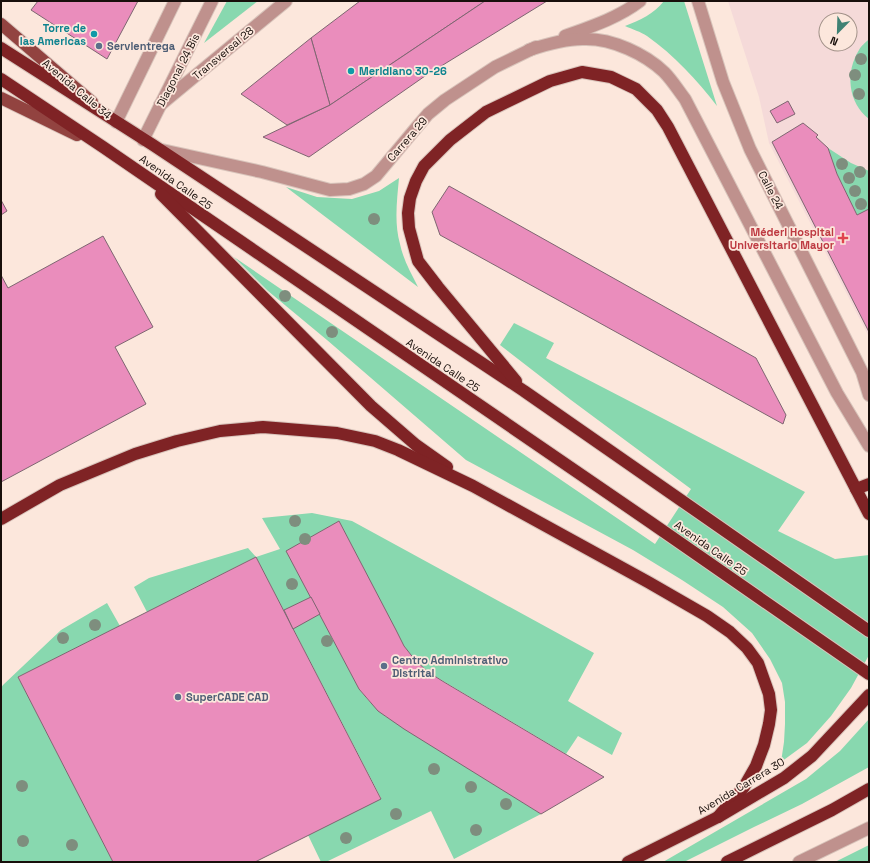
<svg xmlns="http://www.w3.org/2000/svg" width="870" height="863" font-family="'Space Grotesk',sans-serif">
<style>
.medical{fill:#f5dad9;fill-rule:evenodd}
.green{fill:#88d8af}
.building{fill:#ea8dbc;stroke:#7e6671}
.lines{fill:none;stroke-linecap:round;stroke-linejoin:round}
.minor-casing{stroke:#d8c4bb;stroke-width:14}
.major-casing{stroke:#d8c4bb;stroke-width:14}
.highway-casing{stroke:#d8c4bb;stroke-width:14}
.minor{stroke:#bf918d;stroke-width:12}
.major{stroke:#924340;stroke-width:12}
.highway{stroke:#7f2325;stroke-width:12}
.tree{fill:#7e8e7e}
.culture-dot{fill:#0f9aa8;stroke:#fce7dc;stroke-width:1.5}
.service-dot{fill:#5c6f8a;stroke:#fce7dc;stroke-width:1.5}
.health-dot{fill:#e0444e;stroke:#fce7dc;stroke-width:1.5}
.labels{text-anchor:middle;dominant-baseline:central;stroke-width:3.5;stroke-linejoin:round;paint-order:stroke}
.culture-label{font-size:11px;font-weight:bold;fill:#0d838f;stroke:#fce7dc;text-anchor:end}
.service-label{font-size:11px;font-weight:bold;fill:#4e5e75;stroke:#fce7dc;text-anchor:start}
.street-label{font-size:11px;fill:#180f0b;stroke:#fce7dc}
.health-label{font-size:11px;font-weight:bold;fill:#be3a42;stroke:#fce7dc;text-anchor:end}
</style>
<rect width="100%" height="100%" fill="#fce7dc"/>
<path class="medical" d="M728,1h141v336l-100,-194 -10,-46zM826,20h24v24h-24z"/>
<g class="green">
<polygon points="227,1 258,1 204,43"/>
<path d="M664,1h20l33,105c-20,-26 -43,-51 -70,-70 -6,-4 -15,-7 -22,-10 15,-6 29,-12 39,-25z"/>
<path d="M869,39v80c-21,-16 -24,-47 -10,-69 2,-4 7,-8 10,-11z"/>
<polygon points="828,148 851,163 869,171 869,209 857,215 837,174"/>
<path d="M399,178c-2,22 -5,45 1,66 3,15 11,29 18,43l-132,-100 31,10 35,2 27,-8z"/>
<polygon points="234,257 655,544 691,489 571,400 500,345 514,323 554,343 546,358 805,492 778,531 835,559 869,555 869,655 851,688 831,716 807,743 781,762 784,742 785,724 785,702 782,683 770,659 752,633 723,607 682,580 633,550 466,460 327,340 268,291"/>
<polygon points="312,513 352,521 594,653 568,701 622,733 612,755 578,736 566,754 428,672 415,660 404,646 339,521 287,551 359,689 369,701 385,716 541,814 454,859 431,811 326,862 321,862 308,835 381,798 256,557 147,612 134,587 149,578 248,548 256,557 280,549 262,518"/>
<polygon points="107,603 120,626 18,677 113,862 1,862 1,688 3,685 61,630"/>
<polygon points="869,719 869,767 802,804 754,827 684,862 663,862 806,779 840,751"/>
<polygon points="869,845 869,862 835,862"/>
</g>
<g class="building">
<polygon points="38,1 138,1 107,59 31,10"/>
<polygon points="360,1 485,1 330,105 311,38"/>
<polygon points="485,1 547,1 425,76 309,157 263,137 330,105"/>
<polygon points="311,38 330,105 287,125 241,94"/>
<polygon points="788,101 795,114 777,123 770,111"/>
<polygon points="803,123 818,135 816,137 828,148 837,174 857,215 869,209 869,332 772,142"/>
<polygon points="449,186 756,358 786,415 783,424 440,235 432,212"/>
<polygon points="1,200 7,211 1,215"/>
<polygon points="103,236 153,327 115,347 146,404 1,482 1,275 8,288"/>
<polygon points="339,521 396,630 404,646 415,660 428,672 444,682 604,777 541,814 404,729 378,711 359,689 286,551"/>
<polygon points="256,557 381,799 255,862 113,862 18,677"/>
<polygon points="311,597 320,614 293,629 284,610"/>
</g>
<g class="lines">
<defs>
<g id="minor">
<polyline points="698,1 723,82 750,149 862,372 869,395"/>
<path d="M565,36c25,-9 53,-18 75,-35"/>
<path d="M529,50c18,-6 38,-12 57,-11 27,0 59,15 78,33 8,8 14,18 21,27l152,294 32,53"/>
<polyline points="160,105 286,1"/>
<polyline points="116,122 175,1"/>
<polyline points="143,140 212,1"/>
<polyline points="162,150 262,172 330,190 349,189 364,184 376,176 416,128 428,114 445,100 495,67 536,47"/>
<polyline points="799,862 869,828"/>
</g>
<g id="major">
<polyline points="1,24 92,102"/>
<polyline points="1,98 77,135"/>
</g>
<g id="highway">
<polyline points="1,48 153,145 524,391 869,631"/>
<polyline points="1,79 103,147 650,522 869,674"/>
<polyline points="161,194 371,406 416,445 447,467"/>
<polyline points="516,381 438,287 418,261 409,228 408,213 410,198 416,181 424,166 450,140 486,112 550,81 582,72 611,77 636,89 657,110 668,127 869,514"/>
<polyline points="856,489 869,484"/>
<polyline points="1,519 60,485 135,454 177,441 220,431 263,427 337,433 375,441 398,450 473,486 648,582 707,616 730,632 747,648 758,663 769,694 771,710 769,724 764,745 756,766 744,787 718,817"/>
<polyline points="628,862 718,817 784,778 812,756 869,695"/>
<polyline points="727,862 832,810 869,789"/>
</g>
</defs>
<use href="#minor" class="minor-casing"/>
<use href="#major" class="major-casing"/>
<use href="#highway" class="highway-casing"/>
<use href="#minor" class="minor"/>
<use href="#major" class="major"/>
<use href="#highway" class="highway"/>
</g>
<g class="tree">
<circle cx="861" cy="59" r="6"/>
<circle cx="855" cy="75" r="6"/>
<circle cx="859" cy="94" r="6"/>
<circle cx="842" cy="164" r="6"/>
<circle cx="860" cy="172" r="6"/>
<circle cx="849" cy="178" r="6"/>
<circle cx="855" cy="191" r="6"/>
<circle cx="861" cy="204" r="6"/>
<circle cx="374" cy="219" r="6"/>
<circle cx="285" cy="296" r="6"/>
<circle cx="332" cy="332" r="6"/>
<circle cx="295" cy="521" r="6"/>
<circle cx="305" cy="539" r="6"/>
<circle cx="292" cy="584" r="6"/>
<circle cx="95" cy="625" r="6"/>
<circle cx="63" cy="638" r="6"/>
<circle cx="327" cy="641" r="6"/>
<circle cx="434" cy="769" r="6"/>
<circle cx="22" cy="786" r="6"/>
<circle cx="471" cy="787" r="6"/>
<circle cx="506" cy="804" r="6"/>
<circle cx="396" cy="814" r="6"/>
<circle cx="476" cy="830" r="6"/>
<circle cx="346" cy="838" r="6"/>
<circle cx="23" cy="841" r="6"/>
<circle cx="72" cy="845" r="6"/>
</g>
<g class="culture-dot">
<circle cx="94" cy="34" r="4"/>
<circle cx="351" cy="71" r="4"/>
</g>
<g class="service-dot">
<circle cx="99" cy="46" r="4"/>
<circle cx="384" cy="666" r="4"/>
<circle cx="178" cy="697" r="4"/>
</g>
<path class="health-dot" d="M841 232h4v4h4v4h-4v4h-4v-4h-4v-4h4z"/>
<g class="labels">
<g class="culture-label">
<text x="86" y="28">Torre de<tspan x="86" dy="13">las Americas</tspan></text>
<text x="359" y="71" text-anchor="start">Meridiano 30-26</text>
</g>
<g class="service-label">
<text x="107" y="46">Servientrega</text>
<text x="392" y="660">Centro Administrativo<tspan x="392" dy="13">Distrital</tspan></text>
<text x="186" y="697">SuperCADE CAD</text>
</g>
<g class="street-label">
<text transform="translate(223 53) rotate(-40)">Transversal 28</text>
<text transform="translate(178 70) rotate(-63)">Diagonal 24 Bis</text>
<text transform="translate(77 89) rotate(40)">Avenida Calle 34</text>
<text transform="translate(407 139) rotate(-49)">Carrera 29</text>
<text transform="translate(176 182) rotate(35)">Avenida Calle 25</text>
<text transform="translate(771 190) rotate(63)">Calle 24</text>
<text transform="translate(443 365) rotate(34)">Avenida Calle 25</text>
<text transform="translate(711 548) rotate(35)">Avenida Calle 25</text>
<text transform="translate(741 786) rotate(-31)">Avenida Carrera 30</text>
</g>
<g class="health-label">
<text x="834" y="232">Méderi Hospital<tspan x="834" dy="13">Universitario Mayor</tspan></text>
</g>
</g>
<rect width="870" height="863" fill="none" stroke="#180f0b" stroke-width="4"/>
<g transform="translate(838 32) rotate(203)"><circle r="19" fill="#fce7dc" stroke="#a19188"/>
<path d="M0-3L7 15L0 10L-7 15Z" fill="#3f8274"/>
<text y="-6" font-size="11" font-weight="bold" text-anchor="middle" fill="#180f0b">N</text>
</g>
</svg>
